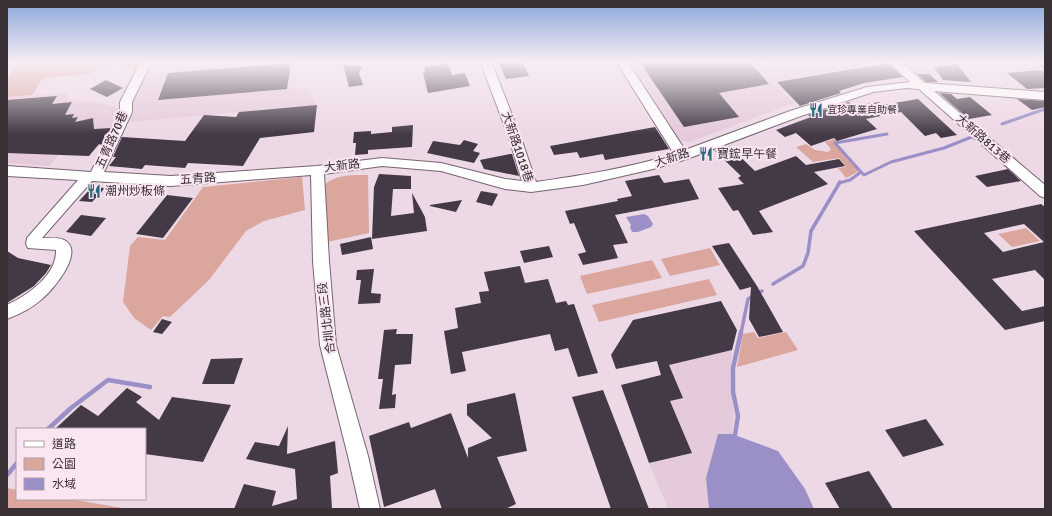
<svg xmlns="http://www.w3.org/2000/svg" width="1052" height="516" font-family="Signika,'Noto Sans TC',sans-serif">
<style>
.built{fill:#e5cadb}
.green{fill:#dba69e}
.water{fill:#9a90c7}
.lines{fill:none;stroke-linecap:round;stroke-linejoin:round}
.stream-far2{stroke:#9a90c7;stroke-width:3}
.stream-far1{stroke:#9a90c7;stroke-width:3.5}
.stream{stroke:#9a90c7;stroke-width:4.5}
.building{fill:#433947;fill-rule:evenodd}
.minor-casing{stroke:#76646f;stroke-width:2}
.minor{fill:#fff;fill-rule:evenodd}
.labels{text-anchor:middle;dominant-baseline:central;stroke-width:4;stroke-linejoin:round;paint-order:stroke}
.far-poi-label{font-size:10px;fill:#393136;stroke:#fae6f2;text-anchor:start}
.street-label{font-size:12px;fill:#393136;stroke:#fae6f2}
.poi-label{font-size:12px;fill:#393136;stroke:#fae6f2;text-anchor:start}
</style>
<rect width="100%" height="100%" fill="#edd8e5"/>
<g class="built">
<polygon points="627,61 889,61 774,81 794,103 689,142 678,140"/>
<polygon points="898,61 971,61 935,67 939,75 927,74 933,80 918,78"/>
<polygon points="168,73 158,100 296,88 309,90 317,105 128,122 133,108 132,100 143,75"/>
<polygon points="68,93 67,100 101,103 123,110 107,147 67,144 49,166 7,163 7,97"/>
<polygon points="732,350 730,387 734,415 732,434 718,435 706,478 709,509 668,509 649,463 692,453 670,401 683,397 669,365"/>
</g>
<g class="green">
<polygon points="20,61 142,61 136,71 119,64 105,65 89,74 43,78 32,95 7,97 7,80"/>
<polygon points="834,139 838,142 834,143 859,171 846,178 838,168 846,167 839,158 813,162 796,147 806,144 815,150 828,152 831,149 825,142"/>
<path d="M368,175l1,58 -42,9 -2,-58c13,-10 27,-9 43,-9z"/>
<polygon points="302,177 305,210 264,221 246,231 209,280 170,317 163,316 151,330 134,318 123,302 130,246 138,237 165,240 203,187"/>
<polygon points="1026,228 1040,241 1012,247 998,234"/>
<polygon points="710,248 720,265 670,276 661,259"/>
<polygon points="652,260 662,278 587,294 580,276"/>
<polygon points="709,279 717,295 599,322 592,305"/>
<polygon points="754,332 758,338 786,332 798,350 737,367 743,334"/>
<polygon points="7,488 17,490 17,499 70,499 128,509 7,509"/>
</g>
<g class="water">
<polygon points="644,214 648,216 653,224 651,227 638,232 632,232 630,227 631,225 626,217"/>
<polygon points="718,434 732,434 778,451 805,489 814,509 709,509 706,478"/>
</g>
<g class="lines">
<g class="stream-far2">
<polyline points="1036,61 1045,69"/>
<polyline points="1002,124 1045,109"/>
<polyline points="861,172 864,175 891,162 944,148 974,136"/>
<polyline points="839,183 850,180 861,172 835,143 887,134"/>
</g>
<g class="stream-far1">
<polyline points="773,284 803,266 808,253 811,231 840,182"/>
<polyline points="741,333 748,299 762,291"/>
</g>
<g class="stream">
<polyline points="48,429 71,408 108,380 150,387"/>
<polyline points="735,435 738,416 733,392 733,368 741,332"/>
<polyline points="7,475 17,463"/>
</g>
</g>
<g class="building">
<polygon points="498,61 522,61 529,76 506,79"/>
<polygon points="639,61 749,61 769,84 719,93 739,117 684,127"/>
<polygon points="291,63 287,89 158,100 168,73"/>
<polygon points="448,63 452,75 465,73 470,86 428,93 423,73 425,72 424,67"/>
<polygon points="888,63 903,77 864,83 839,91 841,93 800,106 777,82"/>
<polygon points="343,64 363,67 359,73 363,85 349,87"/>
<polygon points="957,64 971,82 943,80 934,67"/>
<polygon points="1041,70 1045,72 1045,88 1027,89 1007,73"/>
<polygon points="917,74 929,74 938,82 926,82"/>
<polygon points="106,80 123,88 107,97 90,89"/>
<polygon points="939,93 951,94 957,99 970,97 992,115 969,119"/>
<polygon points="57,96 52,104 72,102 65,115 74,114 72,118 78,117 75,122 93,118 94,129 111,128 102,145 99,144 89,156 7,153 7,100"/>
<polygon points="918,99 957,135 941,138 936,133 925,136 901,112 866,119 877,129 837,141 834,138 811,146 796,133 785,137 776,130 811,117 808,115 849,102 854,106 879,102 882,105"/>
<polygon points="1017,99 1045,101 1045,107 1032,110"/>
<polygon points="317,105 314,132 260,138 243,166 188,163 185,168 145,165 142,169 109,166 116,157 113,157 122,137 185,141 204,115 236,117 239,112"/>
<polygon points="413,125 412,147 368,150 368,154 355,155 356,143 353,143 354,132 371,131 371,134 392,132 392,127"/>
<polygon points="655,127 669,149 605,160 603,154 580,158 577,152 554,155 550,146"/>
<polygon points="464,140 478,144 473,151 480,153 474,163 427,153 433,141 460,145"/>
<polygon points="729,146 755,171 796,156 806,165 839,159 845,166 814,172 828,184 759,211 773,232 753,235 738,210 733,211 718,188 744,184 738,178 741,176 715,151"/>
<polygon points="510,154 512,154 519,176 484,169 480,160"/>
<polygon points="1008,169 1021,181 987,187 975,176"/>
<polygon points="379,174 411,176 411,189 393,189 391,216 414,213 412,193 425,217 427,231 372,239 374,187"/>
<polygon points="659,175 664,183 689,179 699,199 615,215 628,243 613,245 618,258 583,265 578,254 586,252 574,223 570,224 565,211 618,201 617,199 632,196 625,181"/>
<polygon points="92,187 105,188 92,202 79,201"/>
<polygon points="481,191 498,194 492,206 476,202"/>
<polygon points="167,195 193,198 163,238 136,234"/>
<polygon points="462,200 456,212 430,206 430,205"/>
<path d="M1041,204l4,3v73l-10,-10 -43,9 30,32 23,-5v15l-40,9 -91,-99zM1024,224l20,18 -41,10 -19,-19z"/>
<polygon points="81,215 106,218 91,236 66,232"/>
<polygon points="371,237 373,249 342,255 340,244"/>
<polygon points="729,243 757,286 783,332 759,337 749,319 751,287 740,290 712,246"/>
<polygon points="549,246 553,257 524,263 520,251"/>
<polygon points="7,251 18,258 51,265 46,273 34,286 7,303"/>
<polygon points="520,266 525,283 548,279 556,303 566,301 568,305 574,304 598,373 578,377 568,348 555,351 550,334 462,352 466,371 451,374 444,331 458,328 455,308 481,303 479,292 489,291 484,272"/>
<polygon points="374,269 371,293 381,294 380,303 358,304 361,280 356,280 357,270"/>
<polygon points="721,301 737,330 732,350 669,365 683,398 670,401 692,453 649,463 621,385 661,375 657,361 616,369 611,355 633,320"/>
<polygon points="162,319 172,322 162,334 153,332"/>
<polygon points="397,329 396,334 413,334 411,364 395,365 392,395 396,394 395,408 379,409 383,379 378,379 384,330"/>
<polygon points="243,358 234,384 202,384 211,359"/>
<polygon points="127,388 142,397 136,402 159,420 172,397 231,405 203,462 145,454 145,429 55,429 81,405 98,416"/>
<polygon points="603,390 631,462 649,509 611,509 572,397"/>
<polygon points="515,393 527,451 497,457 516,504 505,509 442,509 435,489 384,507 369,436 409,422 411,428 451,413 468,458 468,448 492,438 467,415 467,404"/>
<polygon points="926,419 944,445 903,457 885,430"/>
<polygon points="288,426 287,454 335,441 338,473 330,476 332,509 234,509 244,484 276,491 272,506 297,499 295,469 246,459 255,442 279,446"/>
<polygon points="869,471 893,509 840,509 825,483"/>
</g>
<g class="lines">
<defs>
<path id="minor" d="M141,61h11l-20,41v10l-28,60 67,4 146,-10 65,-8 59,5 64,16 17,2 -13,-43 -29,-77h11l30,77 15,44c47,-7 93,-14 138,-28l-58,-93h11l58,89 105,-39 77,-24 43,-5 -22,-21h12l25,22 120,9v8l-111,-9 111,94v13l-5,-2 -121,-107 -13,-1 -33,4 -75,25 -111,42 -34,10 -70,16 -52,7 -26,-3 -64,-18 -59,-5 -58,8 5,87 7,84 32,111 12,53h-20l-12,-53 -28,-111 -7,-84 -2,-86 -140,11 -79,-5 -50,57c7,0 16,-1 22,2 22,11 -11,50 -22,59 -10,9 -22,15 -35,20v-14c21,-10 50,-30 49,-55l-28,-2 -2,-4 1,-6 51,-58 -71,-4v-10l84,6 29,-60v-10z"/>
</defs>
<use href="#minor" class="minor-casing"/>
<use href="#minor" class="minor"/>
</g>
<linearGradient id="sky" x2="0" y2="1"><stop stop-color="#89a6db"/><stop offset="0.46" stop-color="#f7edf3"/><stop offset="1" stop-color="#f7edf3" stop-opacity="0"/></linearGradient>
<rect width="1052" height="134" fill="url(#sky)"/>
<defs>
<symbol id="restaurant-bare" viewBox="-9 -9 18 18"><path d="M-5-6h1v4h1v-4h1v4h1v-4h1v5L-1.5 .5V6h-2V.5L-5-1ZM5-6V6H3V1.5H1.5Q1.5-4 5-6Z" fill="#296b7e" stroke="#fae6f2" stroke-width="2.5" paint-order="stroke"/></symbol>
</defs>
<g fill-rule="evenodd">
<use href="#restaurant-bare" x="806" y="100" width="20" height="20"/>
<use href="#restaurant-bare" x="696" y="144" width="20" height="20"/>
<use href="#restaurant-bare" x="84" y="181" width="20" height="20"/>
</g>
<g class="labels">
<g class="far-poi-label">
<text x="827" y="110">宜珍專業自助餐</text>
</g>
<g class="street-label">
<text transform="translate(983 139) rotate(41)">大新路813巷</text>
<text transform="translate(112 140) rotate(-66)">五青路70巷</text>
<text transform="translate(517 147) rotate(71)">大新路1018巷</text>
<text transform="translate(672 158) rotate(-18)">大新路</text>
<text transform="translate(342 166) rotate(-7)">大新路</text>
<text transform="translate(198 179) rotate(-4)">五青路</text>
<text transform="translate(327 318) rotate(-97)">合圳北路三段</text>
</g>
<g class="poi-label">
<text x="717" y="154">寶鋐早午餐</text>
<text x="105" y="191">潮州炒板條</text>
</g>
</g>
<rect width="1052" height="516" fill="none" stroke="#393136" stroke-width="16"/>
<rect x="16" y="428" width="130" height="72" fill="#fae6f2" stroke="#ad9ea7"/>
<rect x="24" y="441" width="20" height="6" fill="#ffffff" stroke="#ad9ea7"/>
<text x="52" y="448" font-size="12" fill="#393136">道路</text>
<rect x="24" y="458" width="20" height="12" fill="#dba69e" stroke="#ad9ea7"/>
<text x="52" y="468" font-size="12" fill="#393136">公園</text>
<rect x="24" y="478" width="20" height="12" fill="#9a90c7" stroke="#ad9ea7"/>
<text x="52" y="488" font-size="12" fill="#393136">水域</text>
</svg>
